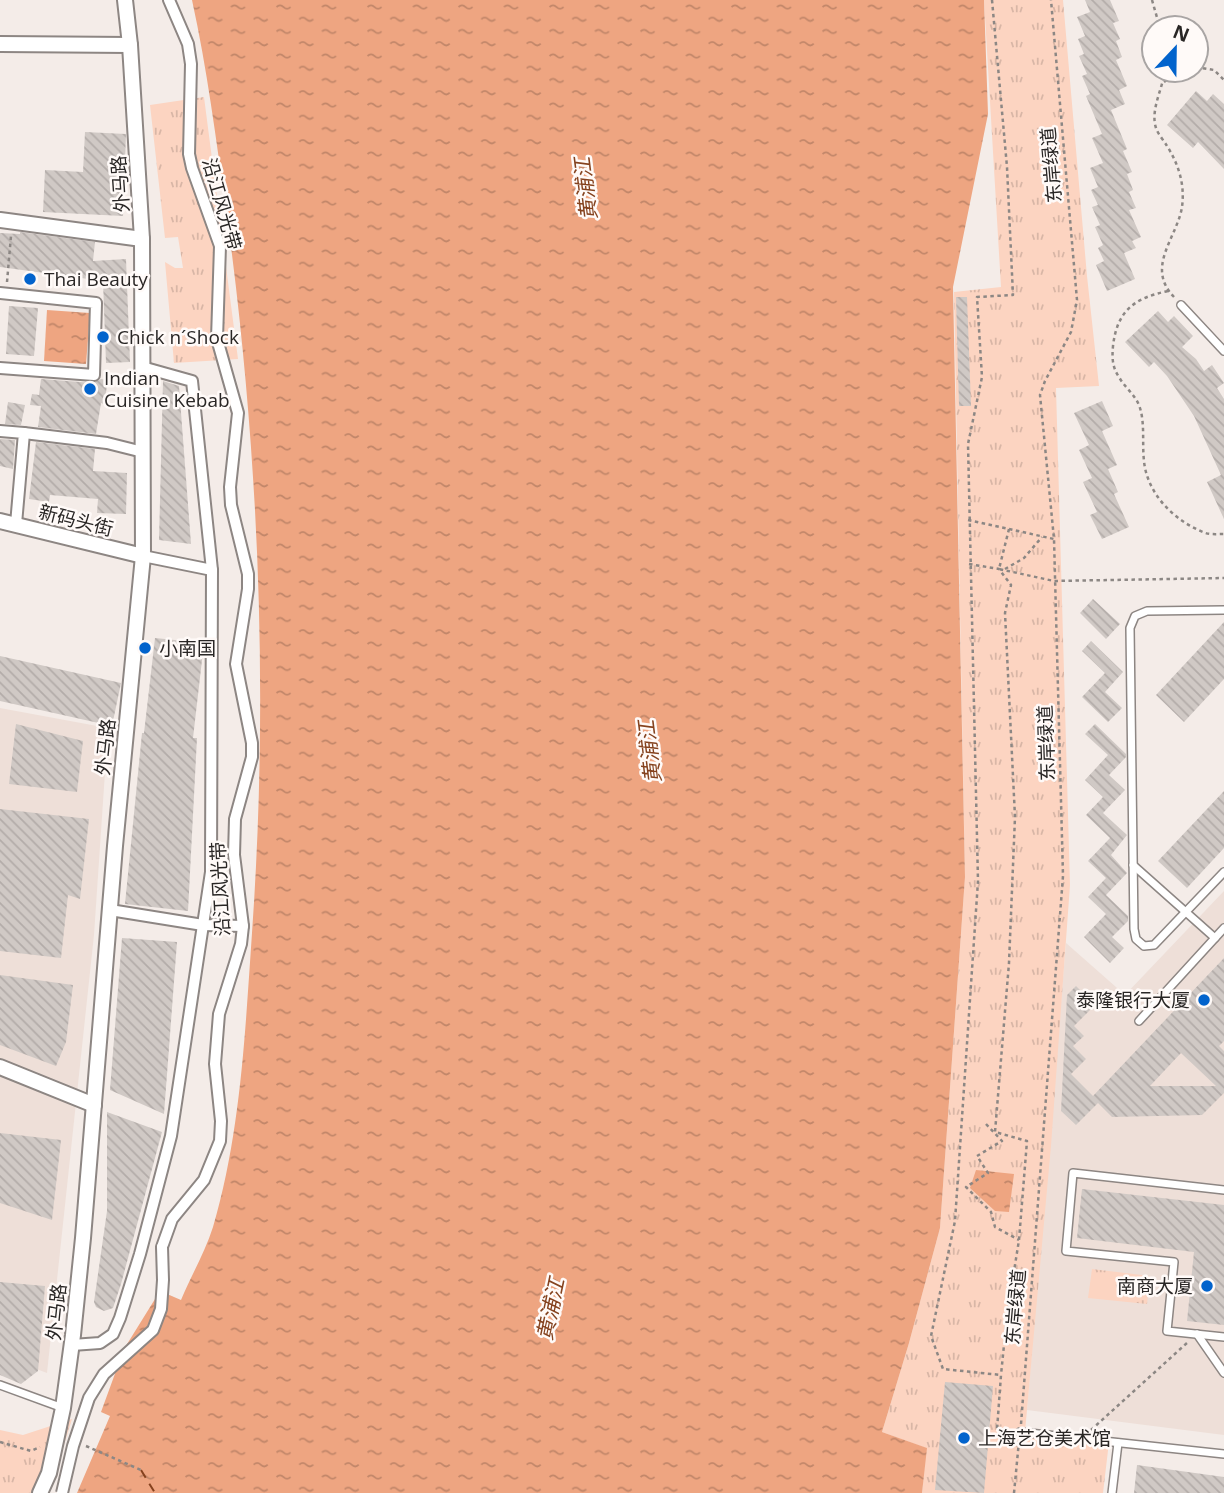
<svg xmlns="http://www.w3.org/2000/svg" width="1224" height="1493" font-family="'Open Sans','Noto Sans SC',sans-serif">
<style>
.built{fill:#eedfd8}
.grass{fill:url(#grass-tufts)}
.water{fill:url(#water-ripples)}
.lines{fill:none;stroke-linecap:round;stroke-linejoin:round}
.ferry{stroke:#85421e;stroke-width:2;stroke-dasharray:9 7;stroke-linecap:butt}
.building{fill:url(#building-back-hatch);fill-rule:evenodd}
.service-casing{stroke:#8d8683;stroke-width:10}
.pedestrian-casing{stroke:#8d8683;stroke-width:14}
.minor-casing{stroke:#8d8683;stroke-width:18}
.path{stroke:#8c8784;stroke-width:2.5;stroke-dasharray:3.5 3.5;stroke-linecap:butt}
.service{stroke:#fff;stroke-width:7}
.pedestrian{stroke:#fff;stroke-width:10}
.minor{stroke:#fff;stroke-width:14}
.pedestrian-bridge-casing{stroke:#8d8683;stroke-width:14;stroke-linecap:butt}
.pedestrian-bridge{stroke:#fff;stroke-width:10}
.poi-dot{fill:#0263cc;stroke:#fffaf8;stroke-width:2.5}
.labels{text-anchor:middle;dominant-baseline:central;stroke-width:5;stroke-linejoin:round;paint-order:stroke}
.street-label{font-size:19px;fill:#292625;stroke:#fffaf8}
.poi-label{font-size:19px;fill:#292625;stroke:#fffaf8;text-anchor:start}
.water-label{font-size:21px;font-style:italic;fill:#85421e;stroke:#fffaf8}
</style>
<defs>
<pattern id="grass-tufts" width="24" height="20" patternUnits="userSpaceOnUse" patternTransform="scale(1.75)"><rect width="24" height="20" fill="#fcd4c1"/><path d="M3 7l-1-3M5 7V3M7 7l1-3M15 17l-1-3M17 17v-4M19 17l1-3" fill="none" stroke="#d8b6a6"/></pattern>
<pattern id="water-ripples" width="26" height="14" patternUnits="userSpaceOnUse" patternTransform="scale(1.75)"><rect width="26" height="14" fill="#eea581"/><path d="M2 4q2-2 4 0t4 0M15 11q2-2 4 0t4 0" fill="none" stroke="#c18669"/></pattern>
<pattern id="building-back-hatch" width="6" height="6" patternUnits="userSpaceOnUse" patternTransform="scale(1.75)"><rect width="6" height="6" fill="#d0c9c5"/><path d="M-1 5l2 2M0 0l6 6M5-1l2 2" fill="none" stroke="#b3aca9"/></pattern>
</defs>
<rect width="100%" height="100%" fill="#f4ece8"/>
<g class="built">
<polygon points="0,708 108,728 94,935 47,1373 0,1355"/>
<polygon points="1224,891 1224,1435 1027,1410 1066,943 1125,995"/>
</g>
<g class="grass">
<polygon points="984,0 1063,0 1087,276 1099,386 1056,388 1070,885 1051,1146 1025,1432 1109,1442 1103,1493 922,1493 926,1448 882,1432 909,1343 940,1228 965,877 954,292 1001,287"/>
<polygon points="204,97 238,359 174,363 165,262 175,268 183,268 178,237 165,238 150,105"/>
<polygon points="1092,1269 1150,1276 1147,1304 1088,1298"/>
<polygon points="72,1419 49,1493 0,1493 0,1430 23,1435"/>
</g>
<g class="water">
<path d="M192,0h792l4,114 -35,173 12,590 -25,351 -31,115 -27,89 45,16 -5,45h-845l33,-77 -9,-4 23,-63 36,-58 21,9c10,-24 24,-48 32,-73 28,-95 32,-195 39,-294 17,-241 7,-485 -26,-724 -10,-70 -19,-141 -34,-209z"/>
<polygon points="47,310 90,313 86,364 44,361"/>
<polygon points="976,1170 1014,1174 1009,1212 995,1211 970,1188"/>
</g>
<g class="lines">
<polyline class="ferry" points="141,1470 155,1493"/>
</g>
<g class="building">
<polygon points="1085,0 1110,0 1119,21 1113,23 1120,39 1116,41 1122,57 1116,60 1127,86 1119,90 1125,104 1111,110 1127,149 1123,151 1132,172 1127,174 1133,190 1129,192 1136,208 1129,210 1141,237 1132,241 1136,248 1124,253 1135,279 1107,291 1096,265 1104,261 1098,248 1103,245 1095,227 1100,225 1092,207 1098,205 1091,190 1098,187 1090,168 1103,163 1092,138 1102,134 1086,96 1090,94 1082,76 1087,74 1079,56 1084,54 1078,39 1085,36 1077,17 1090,12"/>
<polygon points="1196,91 1207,101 1213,94 1224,104 1224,169 1198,142 1193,148 1167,125"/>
<polygon points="85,132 126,134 123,216 43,212 45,170 83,172"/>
<polygon points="20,232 95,242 93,261 126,259 130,362 106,363 103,281 0,267 0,233 20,234"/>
<polygon points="956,297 967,297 971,406 959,406"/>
<polygon points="9,306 38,308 34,356 6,354"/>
<polygon points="1158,311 1168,322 1174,316 1193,336 1182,347 1196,359 1204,371 1212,365 1224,383 1217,388 1224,399 1224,519 1207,482 1221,475 1194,416 1167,376 1154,362 1149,367 1125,342"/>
<polygon points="41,379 93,383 101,379 108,380 104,404 101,403 96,434 38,427 41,406 30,405 32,394 39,395"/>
<polygon points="163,381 179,386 191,544 159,540"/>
<polygon points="1102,401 1113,426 1102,431 1117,465 1108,469 1118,492 1114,494 1129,527 1102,539 1090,515 1097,512 1083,482 1092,478 1079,450 1089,445 1074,413"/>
<polygon points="8,402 25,405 21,425 5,424"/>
<polygon points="0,439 15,440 13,469 0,466"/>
<polygon points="36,442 95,449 93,471 127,473 126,514 97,513 98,499 50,495 49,502 29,499"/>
<polygon points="1093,599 1120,624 1106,639 1080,613"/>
<polygon points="1224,622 1224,679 1184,722 1156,695"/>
<polygon points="155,638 204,643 193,738 197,738 188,911 125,904 142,733 144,733"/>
<polygon points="1091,641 1123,672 1105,692 1122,708 1108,722 1082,697 1105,673 1082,651"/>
<polygon points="0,656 121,683 112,726 0,701"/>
<polygon points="16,724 83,741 77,792 9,784"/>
<polygon points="1095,724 1126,754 1126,757 1109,775 1125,790 1103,813 1127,835 1111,855 1127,873 1106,895 1128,916 1128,921 1112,937 1124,948 1110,963 1084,937 1106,914 1088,897 1106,878 1088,861 1110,838 1086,815 1103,797 1085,780 1108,755 1085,734"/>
<polygon points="1224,791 1224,848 1187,888 1158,861"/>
<polygon points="0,809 89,819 80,899 68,895 61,958 0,951"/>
<polygon points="122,938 177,942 164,1114 110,1090"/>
<path d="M1224,958v83l-5,5 5,5v42l-22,22 -90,2 -14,-14 -22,22 -15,-14 6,-116 9,-9 19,19 -21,21 10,10 -11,10 13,13 -15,15 22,22zM1181,1053l35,33h-66z"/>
<polygon points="0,975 73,985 66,1042 56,1066 0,1045"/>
<polygon points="107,1112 162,1132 121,1284 113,1308 104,1311 96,1307 94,1302 107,1211"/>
<polygon points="0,1133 61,1140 52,1220 0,1203"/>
<polygon points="1082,1189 1224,1205 1224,1325 1187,1321 1194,1252 1077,1238"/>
<polygon points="0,1282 45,1286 38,1371 21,1384 0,1375"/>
<polygon points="945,1382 993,1386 984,1493 935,1490"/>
<polygon points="1137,1465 1224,1477 1224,1493 1134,1493"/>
</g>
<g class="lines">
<defs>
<g id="service">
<polyline points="1181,305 1224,351"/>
<polyline points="1224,610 1147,611 1135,616 1130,628 1134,929 1136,939 1144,946 1154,945 1224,872"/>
<polyline points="1133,865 1215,938"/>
<polyline points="1139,1021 1224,928"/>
<polyline points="1224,1190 1073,1173 1066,1251 1174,1262 1167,1331 1224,1337"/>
<polyline points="1197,1334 1224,1373"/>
<polyline points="0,1385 63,1408"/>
<polyline points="1020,1432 1224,1454"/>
<polyline points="1112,1493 1118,1443"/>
</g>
<g id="pedestrian">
<polyline points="0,293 96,303 94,375 0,368"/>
<polyline points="0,431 24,433 16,524"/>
<polyline points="24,433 107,443 143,452"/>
<polyline points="143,556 212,570"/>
<polyline points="110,910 203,925 243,926"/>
<polyline points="162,1247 172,1219 204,1180 220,1141 221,1121 215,1064 219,1014 241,944 243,926 234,855 235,819 252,757 252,743 236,664 248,589 248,574 231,505 230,487 238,413 217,339 220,246 192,168 189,154 191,64 188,44 169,0"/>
<polyline points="72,1345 100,1343 113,1334 120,1318 140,1254 171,1136 211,872 212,570 192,381 142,367"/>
</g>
<g id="minor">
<polyline points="0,44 130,45"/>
<polyline points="0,220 142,239"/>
<polyline points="0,521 143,556"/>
<polyline points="0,1067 94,1105"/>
<polyline points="40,1493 49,1473 63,1408 73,1335 83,1238 115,846 143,556 142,239 130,45 125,0"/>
</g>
</defs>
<use href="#service" class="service-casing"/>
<use href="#pedestrian" class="pedestrian-casing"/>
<use href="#minor" class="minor-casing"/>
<g class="path">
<polyline points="992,0 1007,167 1013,295 977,297 982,377 968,444 978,881 955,1221 931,1336 943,1369 1001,1375 997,1430 1010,1431"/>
<polyline points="1152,0 1160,28"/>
<polyline points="1196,67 1214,70 1224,80"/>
<path d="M1165,70c-2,18 -15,40 -9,58 2,6 8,13 11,18 12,19 18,39 15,61 -5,31 -37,60 -8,90"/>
<polyline points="1164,82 1180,70"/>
<polyline points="7,282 11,236"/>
<path d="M1168,291c-34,7 -51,20 -55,55 -1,11 -1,21 6,31 6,11 17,18 21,31 5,16 2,36 4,53 3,32 29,59 59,71 6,3 14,2 21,2"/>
<polyline points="968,520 1054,539"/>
<polyline points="1009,529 999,569 1054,581 1224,578"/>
<polyline points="969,564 999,569 1011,585 1005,613 1015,817 1009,963 995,1132 1027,1141 1019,1240 1007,1315 1001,1375"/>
<polyline points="1005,569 1024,558 1042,537"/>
<polyline points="986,1124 1002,1141 977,1156 988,1173 966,1187 991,1212 995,1227 1019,1240"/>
<polyline points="1021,1424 1063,876 1054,539 1040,395 1045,381 1071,332 1077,300 1051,0"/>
<polyline points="1091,1430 1188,1342"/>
<polyline points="0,1442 31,1451 40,1447"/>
<polyline points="86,1446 141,1470"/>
<polyline points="1014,1493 1019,1441"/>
</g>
<use href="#service" class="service"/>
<use href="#pedestrian" class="pedestrian"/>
<use href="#minor" class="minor"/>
<defs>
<polyline id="pedestrian-bridge" points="62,1493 73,1446 89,1398 104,1374 153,1330 161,1309 163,1280 162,1247"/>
</defs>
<use href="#pedestrian-bridge" class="pedestrian-bridge-casing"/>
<use href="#pedestrian-bridge" class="pedestrian-bridge"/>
</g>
<g class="poi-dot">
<circle cx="30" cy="279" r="7"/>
<circle cx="103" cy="337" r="7"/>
<circle cx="90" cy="389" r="7"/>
<circle cx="145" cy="648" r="7"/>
<circle cx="1204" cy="1000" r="7"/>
<circle cx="1207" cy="1286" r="7"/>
<circle cx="964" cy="1438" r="7"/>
</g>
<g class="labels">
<g class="street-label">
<text transform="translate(1051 165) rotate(-95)">东岸绿道</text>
<text transform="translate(120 184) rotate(-94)">外马路</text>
<text transform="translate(222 204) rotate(74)">沿江风光带</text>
<text transform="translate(76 520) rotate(14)">新码头街</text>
<text transform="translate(1046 743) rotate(-92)">东岸绿道</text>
<text transform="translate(105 747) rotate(-84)">外马路</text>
<text transform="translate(220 889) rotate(-93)">沿江风光带</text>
<text transform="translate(1015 1307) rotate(-85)">东岸绿道</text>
<text transform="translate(56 1312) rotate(-84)">外马路</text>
</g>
<g class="poi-label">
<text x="44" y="279">Thai Beauty</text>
<text x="117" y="337">Chick n´Shock</text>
<text x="104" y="378">Indian<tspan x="104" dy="22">Cuisine Kebab</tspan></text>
<text x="159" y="648">小南国</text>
<text x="1190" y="1000" text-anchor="end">泰隆银行大厦</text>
<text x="1193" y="1286" text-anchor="end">南商大厦</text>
<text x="978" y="1438">上海艺仓美术馆</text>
</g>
<g class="water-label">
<text transform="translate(585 189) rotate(-97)">黄浦江</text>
<text transform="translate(649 752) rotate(-97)">黄浦江</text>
<text transform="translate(550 1309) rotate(-78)">黄浦江</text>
</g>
</g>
<g transform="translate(1175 49) rotate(22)"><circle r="33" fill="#fffaf8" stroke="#a9a5a4" stroke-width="2"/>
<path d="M0-5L12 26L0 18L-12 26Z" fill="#0263cc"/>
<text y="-10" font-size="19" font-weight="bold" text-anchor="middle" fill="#292625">N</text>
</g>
</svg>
